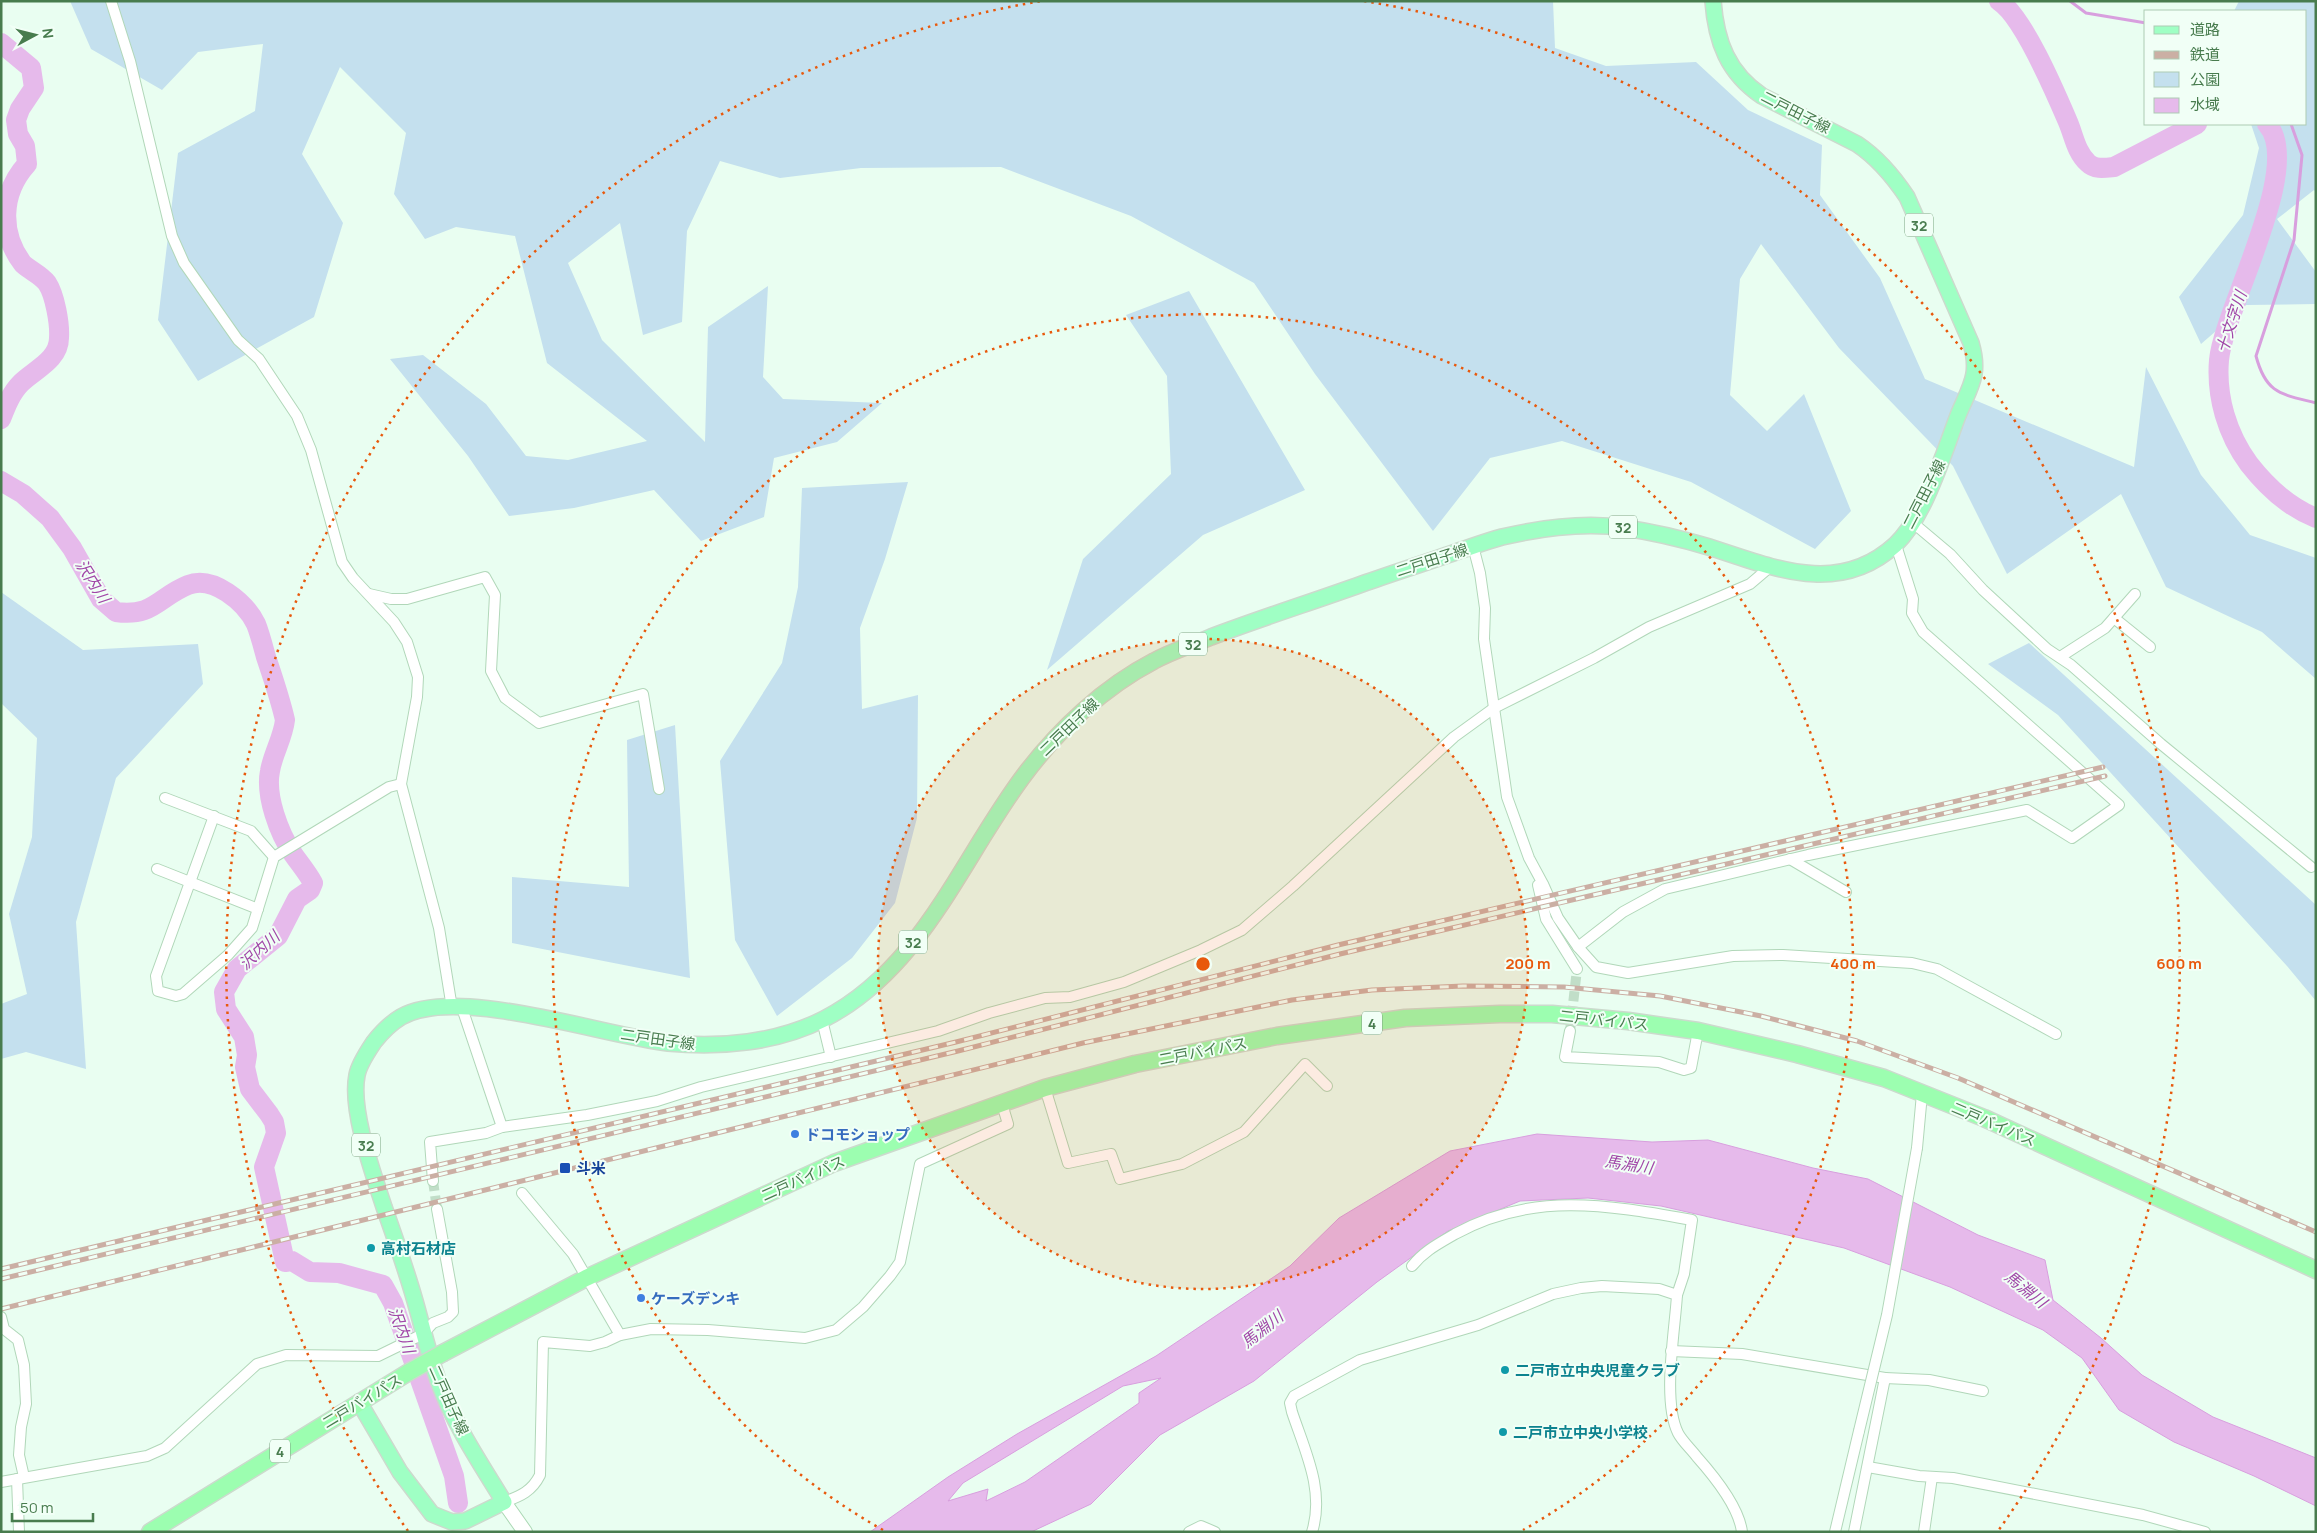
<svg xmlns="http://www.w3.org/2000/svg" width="2317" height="1533" font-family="Manrope,'Noto Sans JP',sans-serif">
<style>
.green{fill:#c4e0ee}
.water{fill:#e6baeb;stroke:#d89fde;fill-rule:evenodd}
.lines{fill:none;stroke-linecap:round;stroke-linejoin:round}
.stream{stroke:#d89fde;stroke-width:3}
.river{stroke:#e6baeb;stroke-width:20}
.minor-tunnel{stroke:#c1dec8;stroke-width:10;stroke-dasharray:10 5;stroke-linecap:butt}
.minor-casing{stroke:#b1d7b9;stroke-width:12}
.secondary-casing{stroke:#abd8b4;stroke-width:16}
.primary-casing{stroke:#ccdacd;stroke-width:18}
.trunk-casing{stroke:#ccdacd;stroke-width:19}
.minor{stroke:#fff;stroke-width:10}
.secondary{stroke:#fff;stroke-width:14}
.primary{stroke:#9fffc4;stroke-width:15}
.trunk{stroke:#9cfeb0;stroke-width:16}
.rail-casing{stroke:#cbafa4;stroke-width:5}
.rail{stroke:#f1fff6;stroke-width:3;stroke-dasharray:9;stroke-linecap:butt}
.minor-bridge-casing{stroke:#b1d7b9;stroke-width:12;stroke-linecap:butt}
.trunk-bridge-casing{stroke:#ccdacd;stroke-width:19;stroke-linecap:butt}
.minor-bridge{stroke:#fff;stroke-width:10}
.trunk-bridge{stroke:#9cfeb0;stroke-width:16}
.ring{fill:none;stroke:#e8590c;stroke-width:2.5;stroke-dasharray:2.5 5}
.shop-dot{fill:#3f7fe0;stroke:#f1fff6;stroke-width:2}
.transit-dot{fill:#1a4fb4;stroke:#f1fff6;stroke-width:2}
.culture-dot{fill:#0f9aa8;stroke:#f1fff6;stroke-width:2}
.labels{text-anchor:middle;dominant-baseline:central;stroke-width:4;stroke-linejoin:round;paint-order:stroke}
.shield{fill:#f1fff6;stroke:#7ba380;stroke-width:1}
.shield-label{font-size:14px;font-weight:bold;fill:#487c4e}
.street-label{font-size:15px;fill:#487c4e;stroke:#f1fff6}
.shop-label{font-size:15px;font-weight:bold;fill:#366cbe;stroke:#f1fff6;text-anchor:start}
.transit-label{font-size:15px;font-weight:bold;fill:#164399;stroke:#f1fff6;text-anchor:start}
.culture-label{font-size:15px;font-weight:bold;fill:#0d838f;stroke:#f1fff6;text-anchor:start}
.water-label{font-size:16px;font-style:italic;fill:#a147a8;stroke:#f1fff6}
.centre{fill:#e8590c;stroke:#f1fff6;stroke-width:2.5}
.ring-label{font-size:15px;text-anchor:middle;font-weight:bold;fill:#e8590c;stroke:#f1fff6;stroke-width:4;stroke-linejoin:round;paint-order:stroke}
</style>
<rect width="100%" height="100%" fill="#e9fef1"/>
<g class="green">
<polygon points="70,1 1553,1 1555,48 1606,66 1696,62 1748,110 1822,145 1820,195 1880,278 1925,379 2134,467 2146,367 2201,475 2250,535 2316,558 2316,679 2262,632 2166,587 2121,494 2007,574 1953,466 1839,348 1761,244 1740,279 1730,395 1767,431 1804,394 1851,511 1815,549 1691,482 1562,441 1490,458 1433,531 1315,374 1254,283 1131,216 1001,167 861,168 780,178 720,161 687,231 682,322 643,335 620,223 568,263 602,340 705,442 708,327 768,286 763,377 783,399 882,403 837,442 774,458 764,517 701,541 654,490 574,508 509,516 468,456 390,359 423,355 486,404 526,456 568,460 647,441 547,363 515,236 456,227 425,239 394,194 406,133 340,67 302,154 343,223 314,317 198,381 158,320 178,153 255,111 263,44 198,52 162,90 91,49"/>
<polygon points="2239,1 2316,1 2316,192 2314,190 2277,219 2316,272 2316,304 2246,305 2201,344 2179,297 2243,215 2259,148 2251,124 2306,124 2306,11 2234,11"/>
<polygon points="1189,291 1305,490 1203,535 1047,670 1083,559 1171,474 1167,376 1126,315"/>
<polygon points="908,482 885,559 860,628 862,709 918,695 917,818 895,903 852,958 777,1016 735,940 720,761 782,663 798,587 802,488"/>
<polygon points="1,592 83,650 198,644 203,684 116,778 76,922 86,1069 26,1052 1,1059 1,1004 27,994 9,914 32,837 37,738 1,703"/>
<polygon points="2029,643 2316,905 2316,1001 2287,966 2058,715 1988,664"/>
<polygon points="675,725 690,978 512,943 512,877 629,887 627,740"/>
</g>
<path class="water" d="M1537,1134l115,8 56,-2 105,28 55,11 110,56 67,25 8,40 48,38 41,37 71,42 103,41v48l-62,-30 -80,-34 -55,-32 -37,-52 -39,-28 -93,-43 -106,-39 -183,-42 -73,-8 -68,3 -72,30 -71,51 -123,99 -94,54 -69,69 -60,28h-161l78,-55 69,-43 139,-78 134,-90 49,-48 111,-67zM1161,1378l-22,15v10l-114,79 -39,19 2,-12 -40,12 15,-18 160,-97z"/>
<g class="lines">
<g class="stream">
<polyline points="2070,1 2086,13 2146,23"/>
<path d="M2291,124l11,31 -8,85 -38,116c10,38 25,38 60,47"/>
</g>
<g class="river">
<path d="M1999,1c24,15 57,93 69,121 6,14 8,30 20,41 7,7 17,5 26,4l83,-43"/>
<path d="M1,43l30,25 3,20 -14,21 -4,11 2,14 7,12 2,18c-27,30 -27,70 -4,100 8,7 18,11 24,19 8,12 13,41 12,55 0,22 -25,32 -38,45 -10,10 -15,23 -20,36"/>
<path d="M2267,124c38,42 -43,184 -48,236 -3,37 8,74 30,104 18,23 39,43 67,54"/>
<path d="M1,481l22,13 27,24 22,30 29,51 15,13c38,5 42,-15 72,-27 25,-10 57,17 68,39 4,10 7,22 10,33 7,21 14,41 19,63 -2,18 -12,33 -15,51 -5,25 9,62 23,83 7,10 14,18 20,29l-3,7 -13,9 -19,37 -41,33 -13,23 2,17 18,28 3,18 -2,12 5,22 19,25 5,8 2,11 -12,34 21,95 7,-1 18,11 29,1 44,12 10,18 61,173 4,27"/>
</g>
<g class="minor-tunnel">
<polyline points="1570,1031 1577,969"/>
<polyline points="433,1181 437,1209"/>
</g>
<defs>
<g id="minor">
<polyline points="111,1 130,61 172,236 184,263 238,340 259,359 297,416 311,450 342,562 353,578 394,622 407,642 418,677 417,697 401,784 439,928 452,1008"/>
<polyline points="1912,522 1950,554 1983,590 2047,649 2071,665 2161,744 2311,867"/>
<polyline points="1473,546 1480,573 1485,608 1484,639 1507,797 1529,858 1543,884 1558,918 1578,947 1596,967 1628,973 1733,956 1783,955 1912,963 1937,969 2056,1034"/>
<polyline points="369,594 391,599 407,599 485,577 495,595 491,671 505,698 539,723 643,694 659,789"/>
<polyline points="2114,618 2150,647"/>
<polyline points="2060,657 2105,628 2135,594"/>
<polyline points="165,798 251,831 274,857"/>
<polyline points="214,816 156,976 158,991 176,996 183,994 228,955 252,928 274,857 389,787 401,784"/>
<polyline points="1790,859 1846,892"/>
<polyline points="157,869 258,909"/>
<polyline points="1538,885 1546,919 1577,969"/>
<polyline points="1578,947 1623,912 1665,889 1808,855 2027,810 2072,838 2119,805 1923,632 1912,613 1913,599 1896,545"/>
<polyline points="462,1008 502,1127"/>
<polyline points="822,1020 831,1057"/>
<polyline points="1570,1031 1565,1057 1659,1062 1684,1070 1691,1068 1698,1031"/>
<polyline points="1045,1088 1068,1163 1111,1154 1120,1179 1182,1164 1244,1132 1305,1064 1327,1086"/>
<polyline points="1917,1148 1922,1094"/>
<polyline points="433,1181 430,1142 486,1133 502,1127 587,1115 657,1101 701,1087 938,1031 989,1013 1045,998 1070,997 1124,982 1201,950 1242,930 1293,886 1454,737 1494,708 1594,658 1649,627 1750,584 1770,567"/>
<polyline points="522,1193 573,1254 620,1335"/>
<path d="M1412,1266c12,-15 26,-22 43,-32 78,-43 153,-29 237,-14l-8,54 -7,21"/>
<polyline points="1,1317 4,1329 18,1340 24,1365 26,1404 21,1427 19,1455 24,1477"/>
<polyline points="1671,1351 1742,1354 1885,1378 1854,1532"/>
<polyline points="1885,1378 1929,1380 1983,1391"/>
<polyline points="1868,1467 1919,1476 1953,1478 2143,1515 2205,1532"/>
<polyline points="17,1479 19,1532"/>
<polyline points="1,1482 147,1456 165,1448 257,1364 286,1355 378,1356 423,1334 433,1323 448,1317 453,1312 452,1292 437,1209"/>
<path d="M504,1502c17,-6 28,-11 36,-27l3,-133 47,4 15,-4 15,-7 31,-6 57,1 97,8 31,-8 27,-23 27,-31 10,-14 20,-98 88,-40 -6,-20"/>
<polyline points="1189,1532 1201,1526 1215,1532"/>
<path d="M1312,1532c13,-41 -7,-81 -20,-120l-2,-9 4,-7 66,-36 118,-35 75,-31 28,-6 21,-2 57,3 18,6c-2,35 -15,106 1,138 4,8 13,16 19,24 16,18 42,50 45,75"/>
<polyline points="1835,1532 1859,1431"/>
<polyline points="1924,1532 1932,1477"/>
</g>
<polyline id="secondary" points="504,1502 525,1532"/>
<path id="primary" d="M359,1402l41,70 32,42 20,8 13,-1 39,-19c-23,-38 -49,-76 -65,-119 -10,-27 -16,-54 -24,-82 -9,-32 -20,-63 -31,-94 -11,-34 -34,-97 -27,-132 2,-11 11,-24 17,-33 7,-9 17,-19 27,-25 56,-32 203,19 267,26 52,5 109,0 156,-24 99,-51 138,-162 201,-245 34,-45 79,-87 129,-113 18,-10 38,-16 57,-24 50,-19 101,-35 151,-53 31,-11 63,-21 94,-32 15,-5 31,-11 46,-15 39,-9 83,-15 123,-9 28,4 57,11 84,19 63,20 129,50 186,-2 22,-21 36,-57 47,-86 6,-15 11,-31 17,-46 12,-28 21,-39 12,-70l-64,-146c-14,-21 -29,-39 -50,-53l-95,-48c-34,-23 -46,-54 -49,-95"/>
<g id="trunk">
<polyline points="443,1353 586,1278 834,1163 1045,1088 1135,1064 1277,1036 1405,1018 1500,1014 1552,1014 1628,1021 1698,1031 1797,1054 1884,1078 1984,1118 2316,1270"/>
<polyline points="150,1532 409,1372"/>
</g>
</defs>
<use href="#minor" class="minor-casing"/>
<use href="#secondary" class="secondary-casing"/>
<use href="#primary" class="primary-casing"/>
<use href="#trunk" class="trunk-casing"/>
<use href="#minor" class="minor"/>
<use href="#secondary" class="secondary"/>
<use href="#primary" class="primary"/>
<use href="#trunk" class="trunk"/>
<defs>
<g id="rail">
<polyline points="1,1269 956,1042 1338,945 2103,767"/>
<polyline points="1,1279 958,1051 1340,954 2105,776"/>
<polyline points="1,1309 1083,1043 1292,1000 1372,990 1463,986 1564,987 1660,996 1761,1016 1857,1041 1958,1078 2316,1232"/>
</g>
</defs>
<use href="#rail" class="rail-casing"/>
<use href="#rail" class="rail"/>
<defs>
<polyline id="minor-bridge" points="1859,1431 1887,1315 1917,1148"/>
<polyline id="trunk-bridge" points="409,1372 443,1353"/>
</defs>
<use href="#minor-bridge" class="minor-bridge-casing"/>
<use href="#trunk-bridge" class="trunk-bridge-casing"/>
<use href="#minor-bridge" class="minor-bridge"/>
<use href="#trunk-bridge" class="trunk-bridge"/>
</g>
<circle cx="1203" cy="964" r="325" fill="#e8590c" fill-opacity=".12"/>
<g class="ring">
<circle cx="1203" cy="964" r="325"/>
<path d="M883 1530A650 650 0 1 1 1523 1530"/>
<path d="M408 1531A976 976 0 0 1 1042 1M1364 1A976 976 0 0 1 1998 1531"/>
</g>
<g class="shop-dot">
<circle cx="795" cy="1134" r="5"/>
<circle cx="641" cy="1298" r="5"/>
</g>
<rect class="transit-dot" x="559" y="1162" width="12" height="12" rx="2.5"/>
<g class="culture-dot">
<circle cx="371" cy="1248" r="5"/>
<circle cx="1505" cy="1370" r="5"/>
<circle cx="1503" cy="1432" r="5"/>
</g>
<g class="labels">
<g class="shield">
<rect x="1905" y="213.5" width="28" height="23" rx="4"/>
<rect x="1609" y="515.5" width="28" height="23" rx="4"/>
<rect x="1179" y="632.5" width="28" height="23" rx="4"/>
<rect x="899" y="930.5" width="28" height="23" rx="4"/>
<rect x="1362" y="1011.5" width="20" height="23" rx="4"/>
<rect x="352" y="1133.5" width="28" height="23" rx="4"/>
<rect x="270" y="1439.5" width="20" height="23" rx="4"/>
</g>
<g class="shield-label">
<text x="1919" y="225">32</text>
<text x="1623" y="527">32</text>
<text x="1193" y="644">32</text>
<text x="913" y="942">32</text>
<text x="1372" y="1023">4</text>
<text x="366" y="1145">32</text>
<text x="280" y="1451">4</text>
</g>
<g class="street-label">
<text transform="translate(1796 112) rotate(27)">二戸田子線</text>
<text transform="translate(1924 494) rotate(-63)">二戸田子線</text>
<text transform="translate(1432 560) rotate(-18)">二戸田子線</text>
<text transform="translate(1069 727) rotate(-44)">二戸田子線</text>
<text transform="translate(1604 1020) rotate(6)">二戸バイパス</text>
<text transform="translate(658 1039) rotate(8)">二戸田子線</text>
<text transform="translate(1203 1051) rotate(-11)">二戸バイパス</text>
<text transform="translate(1994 1124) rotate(23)">二戸バイパス</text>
<text transform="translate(803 1178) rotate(-24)">二戸バイパス</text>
<text transform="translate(449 1400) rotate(66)">二戸田子線</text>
<text transform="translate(362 1401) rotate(-31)">二戸バイパス</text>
</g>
<g class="shop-label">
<text x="805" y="1134">ドコモショップ</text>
<text x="651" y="1298">ケーズデンキ</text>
</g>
<g class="transit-label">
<text x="576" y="1168">斗米</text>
</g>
<g class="culture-label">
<text x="381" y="1248">高村石材店</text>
<text x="1515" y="1370">二戸市立中央児童クラブ</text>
<text x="1513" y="1432">二戸市立中央小学校</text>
</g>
<g class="water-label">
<text transform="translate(2231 322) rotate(-72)">十文字川</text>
<text transform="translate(93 581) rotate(57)">沢内川</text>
<text transform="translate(259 950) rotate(-43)">沢内川</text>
<text transform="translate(1629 1164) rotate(9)">馬淵川</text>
<text transform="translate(2026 1289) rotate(39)">馬淵川</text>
<text transform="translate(1262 1329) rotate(-39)">馬淵川</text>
<text transform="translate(402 1330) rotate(70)">沢内川</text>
</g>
</g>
<circle cx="1203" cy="964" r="8" class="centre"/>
<g class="ring-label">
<text x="1528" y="969">200 m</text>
<text x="1853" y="969">400 m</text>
<text x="2179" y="969">600 m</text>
</g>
<rect width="2317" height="1533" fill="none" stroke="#487c4e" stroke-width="5"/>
<rect x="2144" y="10" width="162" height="115" fill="#f1fff6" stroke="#adcbb3"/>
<rect x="2154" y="26" width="25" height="8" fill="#9fffc4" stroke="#adcbb3"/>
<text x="2190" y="35" font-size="15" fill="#487c4e">道路</text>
<rect x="2154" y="51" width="25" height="8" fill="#cbafa4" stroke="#adcbb3"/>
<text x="2190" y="60" font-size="15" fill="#487c4e">鉄道</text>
<rect x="2154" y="72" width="25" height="15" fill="#c4e0ee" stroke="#adcbb3"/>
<text x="2190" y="85" font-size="15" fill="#487c4e">公園</text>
<rect x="2154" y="98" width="25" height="15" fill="#e6baeb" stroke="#adcbb3"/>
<text x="2190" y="110" font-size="15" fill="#487c4e">水域</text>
<g transform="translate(35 35) rotate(83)" stroke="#f1fff6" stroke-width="4" paint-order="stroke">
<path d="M0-4L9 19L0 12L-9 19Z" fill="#487c4e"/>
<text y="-8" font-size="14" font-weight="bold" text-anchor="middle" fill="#487c4e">N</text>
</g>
<path d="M12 1513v8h81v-8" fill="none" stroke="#487c4e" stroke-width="2.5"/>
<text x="20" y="1513" font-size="15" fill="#487c4e" stroke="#f1fff6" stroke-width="4" paint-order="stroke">50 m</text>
</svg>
